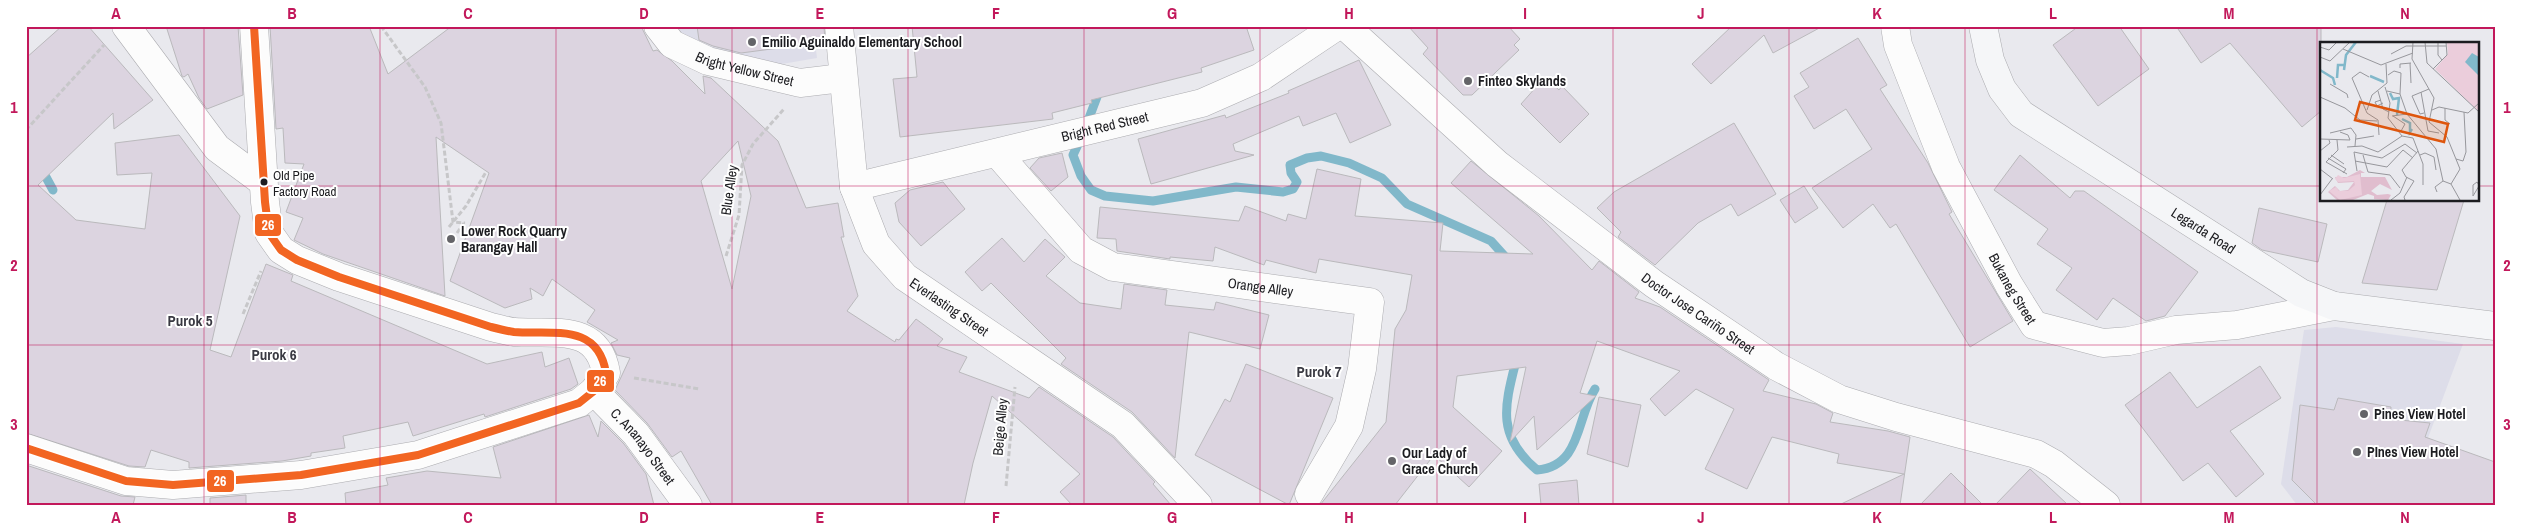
<svg xmlns="http://www.w3.org/2000/svg" width="2521" height="531" font-family="'Archivo Narrow',sans-serif">
<style>
.built{fill:#dddde9}
.lines{fill:none;stroke-linecap:round;stroke-linejoin:round}
.stream{stroke:#81b8ca;stroke-width:9}
.building{fill:#dcd4e0;stroke:#bab9bc;fill-rule:evenodd}
.minor-casing{stroke:#acacb0;stroke-width:29}
.tertiary-casing{stroke:#acacb0;stroke-width:29}
.secondary-casing{stroke:#acacb0;stroke-width:29}
.path{stroke:#c7c7c9;stroke-width:3;stroke-dasharray:5 2.5;stroke-linecap:butt}
.minor{stroke:#fcfcfc;stroke-width:28}
.tertiary{stroke:#fcfcfc;stroke-width:28}
.secondary{stroke:#f5f6f8;stroke-width:28}
.bus-1-casing{stroke:#fff;stroke-width:11}
.bus-1{stroke:#f26522;stroke-width:8}
.grid{fill:none;stroke:#c2185b;stroke-width:1;stroke-opacity:0.55}
.poi-dot{fill:#646468;stroke:#fff;stroke-width:2}
.bus-dot{fill:#1c1c20;stroke:#fff;stroke-width:2}
.labels{text-anchor:middle;dominant-baseline:central;stroke-width:4;stroke-linejoin:round;paint-order:stroke}
.bus-label{font-size:13px;fill:#1c1c20;stroke:#fff;text-anchor:start}
.poi-label{font-size:14px;font-weight:bold;fill:#1c1c20;stroke:#fff;text-anchor:start}
.street-label{font-size:14px;fill:#1c1c20;stroke:#fff}
.neighbourhood-label{font-size:15px;font-weight:bold;fill:#393942;stroke:#fff}
.inset-river{fill:none;stroke:#81b8ca;stroke-width:2.5}
.inset-road{fill:none;stroke:#97979c;stroke-width:1}
.view{fill:#de560d;fill-opacity:0.15;stroke:#de560d;stroke-width:2.5}
.inset-edge{fill:none;stroke:#1c1c20;stroke-width:2.5}
.line-badge{stroke:#fff;stroke-width:2}
.badge-label{font-size:14px;text-anchor:middle;font-weight:bold;fill:#fff}
.neatline{fill:none;stroke:#c2185b;stroke-width:2}
.grid-label{font-size:16px;text-anchor:middle;font-weight:bold;fill:#c2185b}
</style>
<rect width="100%" height="100%" fill="#e9e9ee"/>
<g class="built">
<polygon points="672,26 813,26 817,58 770,66 698,49"/>
<polygon points="2336,327 2463,344 2403,505 2297,505 2281,484 2304,330"/>
</g>
<g class="lines">
<g class="stream">
<polyline points="1086,126 1100,89"/>
<polyline points="1081,138 1073,155 1081,176 1091,190 1105,196 1153,201 1236,187 1283,192 1293,189 1297,182 1291,173 1290,165 1307,158 1321,156 1349,163 1382,178 1407,204 1491,241 1509,261"/>
<polyline points="41,168 53,190"/>
<path d="M1517,357c-12,48 -22,78 20,113 45,-4 39,-52 58,-81"/>
</g>
</g>
<g class="building">
<polygon points="62,26 88,26 153,100 114,129 113,113 38,185 76,220 145,229 152,173 117,175 115,143 179,135 240,216 210,350 231,357 266,264 293,275 291,281 487,364 542,352 545,367 569,358 578,384 571,389 485,417 484,414 413,436 408,422 343,436 345,448 311,453 311,456 282,461 189,468 189,462 151,450 145,467 129,466 26,433 26,58"/>
<polygon points="166,26 238,26 243,95 207,109 199,98 188,74 184,77 182,76"/>
<path d="M270,26h99l19,48 64,-48h189l12,25 4,-1 15,11 33,33 -2,-18 8,2 67,63 28,67 32,-5 6,34h-3l17,59 -11,15 48,31 1,-3 3,1 17,-21 27,20 -6,7 30,11 -8,15 70,26 10,-11 74,50 42,45 -2,2 18,21h-99l-12,-13 20,-18 -88,-78 -19,67 -9,42h-252l-31,-54 -9,6 -25,-34 -32,-33 15,-32 -13,-3 -6,-12 7,-3 -31,-18 8,-12 -43,-31 -9,17 -13,-8 2,11 -27,9 -55,-27 39,-108 -53,-36 9,159 -122,-42 -29,-14 9,-22 -17,-6 18,-48 -19,-1 -2,-35 -7,1zM738,141l13,55 -19,93 -31,-108z"/>
<polygon points="697,26 824,26 825,42 741,53 713,46 699,40"/>
<polygon points="912,26 1246,26 1254,50 1201,68 1202,72 1091,100 1092,103 1052,113 1053,119 900,137 893,79 917,77"/>
<polygon points="1408,26 1508,26 1520,39 1514,45 1519,50 1472,95 1463,95 1423,54 1428,48"/>
<polygon points="1732,26 1823,26 1773,53 1764,35 1711,84 1692,64"/>
<polygon points="2079,26 2119,26 2149,69 2098,106 2053,45"/>
<polygon points="2176,26 2321,26 2321,111 2302,127 2230,43 2201,63"/>
<polygon points="1858,38 1887,85 1880,89 1928,163 1952,212 1949,214 2013,321 1970,347 1896,224 1890,228 1873,204 1843,228 1812,188 1872,149 1846,109 1814,129 1794,96 1809,87 1800,73"/>
<polygon points="1359,60 1391,125 1350,143 1336,113 1303,126 1299,116 1233,144 1235,151 1254,155 1151,184 1138,139 1225,115 1226,118 1289,93 1288,91"/>
<polygon points="1545,77 1559,90 1562,86 1589,114 1560,143 1521,104"/>
<polygon points="1734,123 1776,194 1738,216 1731,204 1698,223 1655,265 1618,237 1621,232 1597,208 1614,192"/>
<polygon points="1062,153 1068,177 1051,191 1030,168 1039,158"/>
<polygon points="2020,155 2070,198 2075,191 2084,191 2198,272 2165,316 2146,321 2113,298 2097,320 2056,290 2072,268 2037,244 2048,229 1994,190"/>
<polygon points="1471,161 1539,216 1592,270 1599,261 1639,292 1635,298 1660,307 1769,380 1763,391 1816,404 1833,413 1830,422 1888,431 1910,437 1900,505 1839,505 1904,474 1837,463 1839,454 1772,437 1747,489 1705,469 1734,409 1696,389 1665,416 1650,399 1680,371 1597,341 1580,393 1596,396 1537,450 1534,416 1510,442 1526,367 1457,376 1453,407 1502,451 1469,487 1434,455 1395,505 1320,505 1386,422 1395,329 1406,310 1412,275 1319,259 1316,273 1266,260 1264,265 1215,247 1213,261 1170,257 1170,259 1117,251 1116,239 1097,238 1100,207 1239,221 1245,206 1286,221 1288,214 1306,219 1317,169 1361,179 1355,216 1443,223 1440,251 1533,254 1451,183"/>
<polygon points="943,182 965,209 921,246 899,222 895,203 910,190"/>
<polygon points="1804,186 1818,208 1795,223 1780,200"/>
<polygon points="2387,200 2464,200 2437,290 2362,283"/>
<polygon points="2259,208 2327,224 2318,262 2262,250 2252,243"/>
<polygon points="1002,238 1024,262 1045,239 1065,257 1046,276 1080,303 1121,309 1124,284 1167,290 1165,305 1214,310 1216,302 1269,315 1260,349 1189,332 1175,458 1132,412 1061,364 1066,358 991,283 982,291 965,272"/>
<polygon points="1246,364 1333,398 1289,505 1195,455 1225,399 1230,402"/>
<polygon points="2260,366 2281,398 2230,431 2264,474 2236,497 2208,463 2183,481 2125,405 2170,372 2197,408"/>
<polygon points="1599,397 1641,405 1628,467 1587,454"/>
<polygon points="2338,398 2391,407 2390,419 2430,423 2425,437 2495,462 2495,505 2317,505 2292,480 2300,405 2334,410"/>
<polygon points="589,415 598,437 601,421 624,444 646,474 654,505 346,505 345,493 388,485 386,478 427,471 501,478 493,447"/>
<polygon points="26,465 121,496 135,497 133,505 26,505"/>
<polygon points="2030,469 2068,505 1995,505"/>
<polygon points="1951,473 1983,505 1920,505"/>
<polygon points="1577,480 1579,505 1541,505 1539,484"/>
<polygon points="246,495 246,505 210,505 210,498"/>
</g>
<g class="lines">
<defs>
<g id="minor">
<polyline points="126,26 217,148 263,182"/>
<path id="s1" d="M658,26l14,18 36,17 92,22 42,-5"/>
<path id="s2" d="M1345,26l152,138 157,120 122,82 63,33 57,18 140,37 18,10 52,41"/>
<path id="s3" d="M1895,26l3,19 48,122 63,118 25,40 69,18 26,-2 47,-11 61,-5 97,-19"/>
<path id="s4" d="M998,154l83,96 32,17 257,35 -8,67 -13,57 -40,68"/>
<path id="s5" d="M854,187l348,-84 59,-26 76,-51"/>
<path id="s6" d="M594,391l42,43 52,71"/>
</g>
<g id="tertiary">
<path id="s7" d="M839,26l15,161 22,57 29,33 218,148 75,80"/>
<path d="M26,448l100,33 47,4 128,-10 117,-20 161,-52 15,-12 12,-18c-8,-51 -54,-38 -92,-41 -7,-1 -15,-3 -23,-5l-152,-50 -42,-17 -16,-10 -12,-17 -4,-31 -11,-176"/>
</g>
<g id="secondary">
<path id="s8" d="M1983,26l7,34 12,29 19,25 280,179 33,13 161,20"/>
</g>
</defs>
<use href="#minor" class="minor-casing"/>
<use href="#tertiary" class="tertiary-casing"/>
<use href="#secondary" class="secondary-casing"/>
<g class="path">
<polyline points="381,26 425,87 441,123 453,222 465,223"/>
<polyline points="26,130 104,45"/>
<polyline points="449,227 466,206 486,172"/>
<polyline points="457,233 464,223"/>
<polyline points="726,256 739,215 742,165 753,144 784,109"/>
<polyline points="243,314 261,271"/>
<polyline points="634,378 699,389"/>
<polyline points="1006,486 1015,387"/>
</g>
<use href="#minor" class="minor"/>
<use href="#tertiary" class="tertiary"/>
<use href="#secondary" class="secondary"/>
<defs>
<path id="bus-1" d="M26,448l100,33 47,4 128,-10 117,-20 161,-52 15,-12 12,-18c-8,-51 -54,-38 -92,-41 -7,-1 -15,-3 -23,-5l-152,-50 -42,-17 -16,-10 -12,-17 -4,-31 -11,-176"/>
</defs>
<use href="#bus-1" class="bus-1-casing"/>
<use href="#bus-1" class="bus-1"/>
</g>
<path class="grid" d="M204,26v479M380,26v479M556,26v479M732,26v479M908,26v479M1084,26v479M1260,26v479M1437,26v479M1613,26v479M1789,26v479M1965,26v479M2141,26v479M2317,26v479M26,186h2295M2477,186h18M26,345h2469"/>
<g class="poi-dot">
<circle cx="752" cy="42" r="5"/>
<circle cx="1468" cy="81" r="5"/>
<circle cx="451" cy="239" r="5"/>
<circle cx="2364" cy="414" r="5"/>
<circle cx="2357" cy="452" r="5"/>
<circle cx="1392" cy="461" r="5"/>
</g>
<circle class="bus-dot" cx="264" cy="182" r="4.5"/>
<g class="labels">
<g class="bus-label">
<text x="273" y="175">Old Pipe<tspan x="273" dy="16">Factory Road</tspan></text>
</g>
<g class="poi-label">
<text x="762" y="42">Emilio Aguinaldo Elementary School</text>
<text x="1478" y="81">Finteo Skylands</text>
<text x="461" y="231">Lower Rock Quarry<tspan x="461" dy="16">Barangay Hall</tspan></text>
<text x="2374" y="414">Pines View Hotel</text>
<text x="2367" y="452">PInes View Hotel</text>
<text x="1402" y="453">Our Lady of<tspan x="1402" dy="16">Grace Church</tspan></text>
</g>
<g class="street-label">
<text stroke="none"><textPath href="#s1" startOffset="100">Bright Yellow Street</textPath></text>
<text stroke="none"><textPath href="#s5" startOffset="258">Bright Red Street</textPath></text>
<text transform="translate(729 190) rotate(-82)">Blue Alley</text>
<text stroke="none"><textPath href="#s8" startOffset="314">Legarda Road</textPath></text>
<text stroke="none"><textPath href="#s3" startOffset="289">Bukaneg Street</textPath></text>
<text stroke="none"><textPath href="#s4" startOffset="312">Orange Alley</textPath></text>
<text stroke="none"><textPath href="#s7" startOffset="320">Everlasting Street</textPath></text>
<text stroke="none"><textPath href="#s2" startOffset="456">Doctor Jose Cariño Street</textPath></text>
<text transform="translate(1000 427) rotate(-85)">Beige Alley</text>
<text stroke="none"><textPath href="#s6" startOffset="74">C. Ananayo Street</textPath></text>
</g>
<g class="neighbourhood-label">
<text x="190" y="320">Purok 5</text>
<text x="274" y="354">Purok 6</text>
<text x="1319" y="371">Purok 7</text>
</g>
</g>
<g transform="translate(2320 42)">
<rect width="159" height="159" fill="#e9e9ee"/>
<path d="M40,128l5,3h-4v4h24l7,13 -12,-6 -9,7 6,4 11,-1 3,1 -3,5 -14,-1v-3l-6,-2 -15,6h-16l-9,-8 7,-6 5,5 8,-1 6,-8 -16,1 -3,-6h12z" fill="#e0bdce"/>
<path d="M127,0h32v70l-44,-43 13,-15zM40,132l2,21 -22,5 -11,-9 7,-4 3,4h9l7,-6 -1,-4 -16,1 -3,-3 3,-4 6,3z" fill="#ebcddb"/>
<path d="M152,11l7,4v19l-14,-14z" fill="#81b8ca"/>
<path class="inset-river" d="M0,28l13,8 2,7M24,28l2,-15 10,-13M50,34l14,6M17,36l1,-13h6M70,51l3,6 6,-1 -2,17M82,77l8,4v9l2,-3"/>
<path class="inset-road" d="M93,0l-1,17 22,39 -5,24 18,15 13,32 -9,15 9,16M105,0l2,21 52,49M118,0v13l4,5M0,5l9,3 8,-8M23,7l38,16 32,-12M71,12l15,-8h40M0,15l10,4 20,-19M90,21l1,20M80,26v-4l11,-1M113,27l14,-14 -1,-13M68,33l6,-4 7,2 -1,21M49,35l-9,-5 -8,6 15,35 11,7 1,15M10,42l17,10 1,4M65,45l5,16 -2,15 14,18M58,49l5,18 6,3M67,49l13,3 7,20 29,35 7,32 8,3M101,50l7,39 11,2M0,55l25,11 15,12 17,1M61,58l-6,2 2,4 6,-3M125,66v12l5,4M47,68l5,-15 15,-12 -1,-19M112,68l7,-3 29,6 11,-10M104,71l-4,1 -8,-18 17,-7M72,74l15,-2M73,74l12,8 -4,7M10,91l21,-5 5,7 -1,11M0,97l30,1 -2,-5 -8,-3M36,97l18,-3M17,98l1,10 -12,12 21,12M27,105l15,-1 16,6 24,-16 11,2 5,13 -16,19 4,7 8,4 -10,16 1,3M0,109l10,-8 -1,-3M98,109l5,13v21M11,113l13,9M43,113l5,17 22,3 10,13M100,113l5,-2 9,4 2,13M8,116l18,11 -3,4M136,117l7,2 3,-9 -2,-40M35,119l32,6 16,-17 10,8M0,127l13,10M37,129l-3,-19 28,6 23,-14 12,9M159,143l-2,-3 -4,3v11l6,-10M117,150l-2,-5 8,-6M0,153l12,-16M71,158l9,-7 7,-16"/>
<path class="view" d="M40,60l88,22 -4,18 -89,-22z"/>
<rect width="159" height="159" class="inset-edge"/>
</g>
<g class="line-badge">
<rect x="254" y="213" width="28" height="24" rx="5" fill="#f26522"/>
<rect x="586" y="369" width="29" height="24" rx="5" fill="#f26522"/>
<rect x="206" y="469" width="29" height="24" rx="5" fill="#f26522"/>
</g>
<g class="badge-label">
<text x="268" y="230">26</text>
<text x="600" y="386">26</text>
<text x="220" y="486">26</text>
</g>
<rect width="2521" height="531" fill="none" stroke="#ffffff" stroke-width="55"/>
<rect x="28" y="28" width="2466" height="476" class="neatline"/>
<g class="grid-label">
<text x="116" y="19">A</text>
<text x="292" y="19">B</text>
<text x="468" y="19">C</text>
<text x="644" y="19">D</text>
<text x="820" y="19">E</text>
<text x="996" y="19">F</text>
<text x="1172" y="19">G</text>
<text x="1349" y="19">H</text>
<text x="1525" y="19">I</text>
<text x="1701" y="19">J</text>
<text x="1877" y="19">K</text>
<text x="2053" y="19">L</text>
<text x="2229" y="19">M</text>
<text x="2405" y="19">N</text>
<text x="14" y="113">1</text>
<text x="2507" y="113">1</text>
<text x="14" y="271">2</text>
<text x="2507" y="271">2</text>
<text x="14" y="430">3</text>
<text x="2507" y="430">3</text>
<text x="116" y="523">A</text>
<text x="292" y="523">B</text>
<text x="468" y="523">C</text>
<text x="644" y="523">D</text>
<text x="820" y="523">E</text>
<text x="996" y="523">F</text>
<text x="1172" y="523">G</text>
<text x="1349" y="523">H</text>
<text x="1525" y="523">I</text>
<text x="1701" y="523">J</text>
<text x="1877" y="523">K</text>
<text x="2053" y="523">L</text>
<text x="2229" y="523">M</text>
<text x="2405" y="523">N</text>
</g>
</svg>
